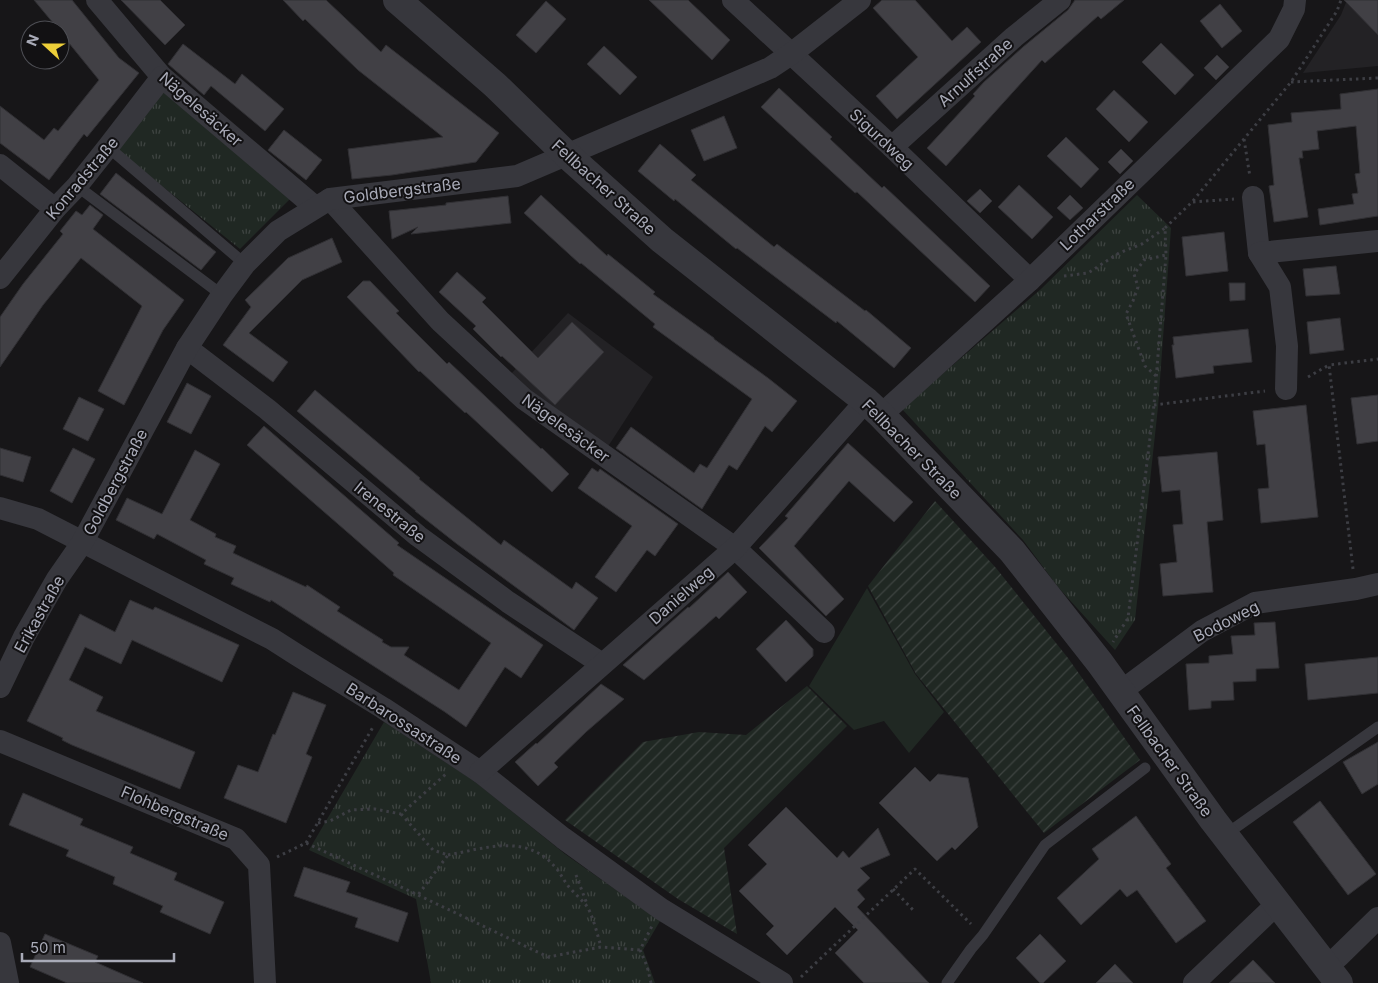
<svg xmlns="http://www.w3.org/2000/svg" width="1378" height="983" font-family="Inter,sans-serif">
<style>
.built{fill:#232225}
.grass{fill:#202823}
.park{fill:url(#park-tufts)}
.garden{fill:url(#garden-furrows)}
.building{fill:#414045;stroke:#313034}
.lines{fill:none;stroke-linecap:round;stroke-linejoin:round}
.path{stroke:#3d3e44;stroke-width:3;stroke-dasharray:2.5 4;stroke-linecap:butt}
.service{stroke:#37373d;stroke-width:11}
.minor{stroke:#37373d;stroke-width:22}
.tertiary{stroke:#37373d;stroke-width:28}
.labels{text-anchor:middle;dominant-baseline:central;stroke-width:4;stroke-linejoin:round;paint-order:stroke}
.street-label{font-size:16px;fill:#a9abb8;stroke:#121113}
</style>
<defs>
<pattern id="park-tufts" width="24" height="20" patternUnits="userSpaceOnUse" patternTransform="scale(1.25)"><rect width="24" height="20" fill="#202823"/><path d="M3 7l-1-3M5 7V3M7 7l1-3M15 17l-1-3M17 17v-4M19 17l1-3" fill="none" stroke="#3e4441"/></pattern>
<pattern id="garden-furrows" width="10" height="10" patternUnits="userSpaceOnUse" patternTransform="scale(1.25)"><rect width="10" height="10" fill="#202823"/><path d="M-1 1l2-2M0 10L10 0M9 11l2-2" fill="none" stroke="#3e4441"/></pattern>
</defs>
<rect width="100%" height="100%" fill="#171618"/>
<g class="built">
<polygon points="1347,0 1378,0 1378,66 1303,73 1341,15"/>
<polygon points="568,313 653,377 607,448 530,396 511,374"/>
</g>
<polygon class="grass" points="867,588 915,674 944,712 909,753 884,721 854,730 809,686"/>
<g class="park">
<polygon points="162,89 293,196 240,249 115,148"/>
<polygon points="1137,195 1171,228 1158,407 1135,620 1115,650 1058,587 1023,540 902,409 1041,289"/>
<polygon points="384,722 474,781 565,854 660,921 643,950 655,983 431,983 416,899 309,850"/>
</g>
<g class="garden">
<polygon points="935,501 996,568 1068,658 1140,760 1044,833 916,674 868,586"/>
<polygon points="807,686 847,726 724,848 737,934 678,899 565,820 643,742 699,732 746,735"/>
</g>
<g class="building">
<polygon points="34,0 72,0 119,58 139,73 87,137 84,134 49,180 0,143 0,106 44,140 54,128 58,131 99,80 60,32 60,30 59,30"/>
<polygon points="121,0 160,0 185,25 165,45"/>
<polygon points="283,0 326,0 381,52 386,45 499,133 476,162 392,175 352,179 348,149 443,137 358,70 305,19 303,21"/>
<polygon points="649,0 688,0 730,40 712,60"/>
<polygon points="882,0 915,0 952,41 967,27 981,42 897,119 876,96 918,57 873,8"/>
<polygon points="1075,0 1124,0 1101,19 1098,16 1045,63 1042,60 946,166 927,148 975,96 973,94 984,82 1023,47 1068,10"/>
<polygon points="1344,0 1378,0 1378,35"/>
<polygon points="546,1 566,19 536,53 516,35"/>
<polygon points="1220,4 1242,31 1222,48 1200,21"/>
<polygon points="1161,43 1194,75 1175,95 1142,62"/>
<polygon points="183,44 235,84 242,74 284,109 265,131 211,86 204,95 168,64"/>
<polygon points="604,46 637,77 620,95 587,64"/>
<polygon points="1217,55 1229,67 1216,80 1204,68"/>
<polygon points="779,88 832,137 830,139 882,188 884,186 990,286 975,302 857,192 855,193 761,107"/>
<polygon points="1378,89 1378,216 1320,225 1318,209 1354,204 1352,194 1358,193 1355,174 1360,173 1356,126 1317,131 1319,149 1302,151 1303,158 1299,158 1308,217 1274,222 1269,186 1274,185 1268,125 1292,122 1291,113 1341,109 1340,94"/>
<polygon points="1114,90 1148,122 1129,142 1096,109"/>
<polygon points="724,116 737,148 704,161 691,130"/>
<polygon points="284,130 322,160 306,180 268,150"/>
<polygon points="1066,137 1099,169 1081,188 1047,156"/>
<polygon points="660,144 696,175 691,180 733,214 774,247 777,244 865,311 866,310 911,348 894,368 837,321 836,323 737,248 736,249 675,199 674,201 638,171"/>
<polygon points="1121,149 1133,161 1120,174 1108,162"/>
<polygon points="116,173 216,252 201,270 100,194"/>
<polygon points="1019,185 1053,217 1032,239 998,207"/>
<polygon points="980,189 992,201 980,213 967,201"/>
<polygon points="541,195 607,256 608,254 655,292 653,294 714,338 714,339 768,378 797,401 772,432 765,426 737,470 729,465 702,509 616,448 631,427 694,473 700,464 707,468 752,399 653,327 655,324 581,263 580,264 524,213"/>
<polygon points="1070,195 1083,208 1070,220 1057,208"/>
<polygon points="508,196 511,223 411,234 418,227 392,239 389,211 446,205 446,203"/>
<polygon points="90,205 103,215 93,229 184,300 163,330 124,405 98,391 142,306 81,258 43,305 0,367 0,317 23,284 63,234 60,231 76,211 82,215"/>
<polygon points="1224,232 1228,271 1186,276 1182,237"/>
<polygon points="332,238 342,262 302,280 249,333 288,362 273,382 223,345 251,307 245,300 288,258"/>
<polygon points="1336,266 1340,294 1306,296 1303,269"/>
<polygon points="457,272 486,298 482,302 538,358 572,322 604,352 555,405 502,356 501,357 473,329 476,326 439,292"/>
<polygon points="363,281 370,281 399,311 396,313 447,364 449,362 541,449 542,448 569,474 552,492 466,412 465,413 420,371 419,372 347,297"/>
<polygon points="1229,283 1245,283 1245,300 1230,301"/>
<polygon points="1340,318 1344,350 1310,354 1307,322"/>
<polygon points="1248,329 1252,362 1213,366 1214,373 1176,378 1172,345 1174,345 1173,337"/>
<polygon points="187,383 211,396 191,434 167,422"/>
<polygon points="315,390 420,478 419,479 501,545 504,540 572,589 576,582 598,598 574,630 457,544 415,511 416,511 297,411"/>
<polygon points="1378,395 1378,441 1357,444 1351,398"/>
<polygon points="79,397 104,409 88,441 63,429"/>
<polygon points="1306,405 1318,517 1261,523 1258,489 1269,488 1265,444 1257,445 1253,411"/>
<polygon points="264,426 399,543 397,545 543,645 521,678 505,667 466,727 445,712 271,600 270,602 231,584 234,578 204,564 206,560 157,534 154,539 116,520 127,498 162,514 195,450 220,464 190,520 216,534 215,537 236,546 233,553 306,587 307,585 340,607 337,611 383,640 382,642 391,647 409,647 404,655 459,690 491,643 393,575 394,573 353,537 247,445"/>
<polygon points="848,443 913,502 894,522 849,481 794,546 844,599 826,616 759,548 788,518 785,516"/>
<polygon points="0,448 31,457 23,482 0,475"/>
<polygon points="73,448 95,459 72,503 50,491"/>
<polygon points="1217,452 1223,520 1207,522 1213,592 1163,596 1160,564 1177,562 1173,525 1183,524 1180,490 1162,492 1158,457"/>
<polygon points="592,468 598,472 600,469 678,524 655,556 647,550 616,592 595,577 632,526 578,488"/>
<polygon points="728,572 747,592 719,619 716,616 644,680 623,665 688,607 689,608"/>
<polygon points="130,600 153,610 155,607 239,645 222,682 132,640 121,664 85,647 69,680 103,697 96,711 195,752 180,789 72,745 62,740 63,738 27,721 80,614 115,632"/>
<polygon points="786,620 813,649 813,656 786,682 756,649"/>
<polygon points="1275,622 1279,668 1256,669 1256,681 1233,682 1234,700 1211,701 1211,708 1189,710 1186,664 1209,663 1209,656 1233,654 1231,636 1255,635 1254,623"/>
<polygon points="1378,657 1378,693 1308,700 1305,664"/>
<polygon points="601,684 624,699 586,732 554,763 558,767 538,786 515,762 536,743 537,744"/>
<polygon points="293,692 326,705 306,754 312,757 286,823 224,798 238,765 258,772 273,734 275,735"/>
<polygon points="1378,742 1378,784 1362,794 1343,762"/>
<polygon points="915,767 930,782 938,774 968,778 978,827 955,850 952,847 937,861 879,803"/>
<polygon points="23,793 83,819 80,825 133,847 130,853 177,873 174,880 224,902 210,934 160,912 163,906 113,884 115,877 66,856 69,850 9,825"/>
<polygon points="1320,801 1376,874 1348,895 1293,822"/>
<polygon points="786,807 837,858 843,851 849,858 878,828 890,855 860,868 870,878 857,890 865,899 857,907 929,983 864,983 835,953 858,930 835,907 787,955 766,934 774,926 739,891 767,864 748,845"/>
<polygon points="1136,816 1171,864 1166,868 1206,921 1176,943 1137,890 1127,897 1120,889 1081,925 1057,898 1099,859 1092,849"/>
<polygon points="304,867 350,882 346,892 408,913 398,942 355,927 358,918 294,896"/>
<polygon points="45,934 98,956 95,962 143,983 67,983 30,967"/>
<polygon points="1040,934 1066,961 1043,983 1040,983 1016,958"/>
<polygon points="1253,960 1275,983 1229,983"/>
<polygon points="1115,964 1133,983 1096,983"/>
</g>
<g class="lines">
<g class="path">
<polyline points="1291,82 1378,78"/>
<polyline points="1244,139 1250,177"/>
<polyline points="1193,202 1234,199"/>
<polyline points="1165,228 1192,202 1291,82 1337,11 1341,0"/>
<polyline points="1064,276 1088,273 1119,253 1142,244 1165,228 1166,255 1154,405 1128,618 1113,642"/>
<polyline points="1156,376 1145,366 1126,314 1133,301 1138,287 1134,274 1144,260 1166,255"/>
<polyline points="1308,377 1329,365"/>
<polyline points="1154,405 1265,391"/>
<polyline points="1353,569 1329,365 1378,359"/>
<polyline points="401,814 433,850 448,855 418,895"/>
<polyline points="318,823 330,821 351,810 375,809 401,814 446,774"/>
<polyline points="306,843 373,727"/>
<path d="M448,855c38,-7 79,-22 108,13 5,6 8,13 13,19 5,6 11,11 16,17 7,7 13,33 16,43"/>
<polyline points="277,857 306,843 418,895 548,957 601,947 640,950"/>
<polyline points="576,875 587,904"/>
<polyline points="893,889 915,912"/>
<polyline points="801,977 915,869 971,924"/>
<polyline points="651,983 647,966 640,950 652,926"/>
</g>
<g class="service">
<polyline points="108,147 245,264"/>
<polyline points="77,186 222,295"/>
<polyline points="1225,835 1378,727"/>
<polyline points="947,983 971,949 983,935 1045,845 1145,768"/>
</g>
<g class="minor">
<polyline points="97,0 162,77 315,207"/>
<polyline points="733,0 892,147 1030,280"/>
<polyline points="892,147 1014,37 1060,0"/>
<polyline points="0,165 55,209"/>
<polyline points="1253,197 1259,253"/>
<polyline points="330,199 440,321 524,399 735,548 824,632"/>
<polyline points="0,278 55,209 77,186 108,147 162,77"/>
<polyline points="187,348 267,409 418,536 508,602 602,664"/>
<polyline points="1286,389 1287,346 1280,287 1259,253 1378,241"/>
<polyline points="881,415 1030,280 1279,39 1294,9 1295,0"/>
<polyline points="0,508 38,519 272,639 297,655 383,708 480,772 563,838 661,909 782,983"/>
<polyline points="0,687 24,637 57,579 82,543 187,348 222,295 245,264 278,231 330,199 517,176 770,68 791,54 860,0"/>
<polyline points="1120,692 1202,631 1255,603 1356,589 1378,584"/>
<polyline points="0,741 236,839 259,865 265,983"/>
<polyline points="480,772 735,548 866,401"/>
<polyline points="0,943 8,983"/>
<polyline points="1326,967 1339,956 1378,918"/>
<polyline points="1194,983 1277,904"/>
</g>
<polyline class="tertiary" points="397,0 495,85 567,155 662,240 866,401 881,415 1012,551 1100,663 1213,820 1339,983"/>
</g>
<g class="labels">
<g class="street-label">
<text transform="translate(975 72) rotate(-42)">Arnulfstraße</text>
<text transform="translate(201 109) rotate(41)">Nägelesäcker</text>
<text transform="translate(882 139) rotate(43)">Sigurdweg</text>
<text transform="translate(82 178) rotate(-50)">Konradstraße</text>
<text transform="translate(604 187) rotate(42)">Fellbacher Straße</text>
<text transform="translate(402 190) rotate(-7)">Goldbergstraße</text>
<text transform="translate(1097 214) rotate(-44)">Lotharstraße</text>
<text transform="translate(566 428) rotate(36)">Nägelesäcker</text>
<text transform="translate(912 449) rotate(45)">Fellbacher Straße</text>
<text transform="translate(115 482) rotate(-62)">Goldbergstraße</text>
<text transform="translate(390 512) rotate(39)">Irenestraße</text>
<text transform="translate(681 595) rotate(-41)">Danielweg</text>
<text transform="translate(39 614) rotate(-61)">Erikastraße</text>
<text transform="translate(1226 621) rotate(-27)">Bodoweg</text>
<text transform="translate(404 723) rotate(33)">Barbarossastraße</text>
<text transform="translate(1170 761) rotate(54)">Fellbacher Straße</text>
<text transform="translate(175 813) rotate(23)">Flohbergstraße</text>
</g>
</g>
<g transform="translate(45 45) rotate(291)"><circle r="24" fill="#121113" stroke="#4e4f55"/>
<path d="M0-4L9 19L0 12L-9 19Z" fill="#edcf39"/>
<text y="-8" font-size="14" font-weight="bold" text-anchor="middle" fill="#a9abb8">N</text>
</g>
<path d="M22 953v8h152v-8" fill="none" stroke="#a9abb8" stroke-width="2.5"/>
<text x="30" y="953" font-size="15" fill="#a9abb8" stroke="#121113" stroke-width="4" paint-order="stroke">50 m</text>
</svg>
